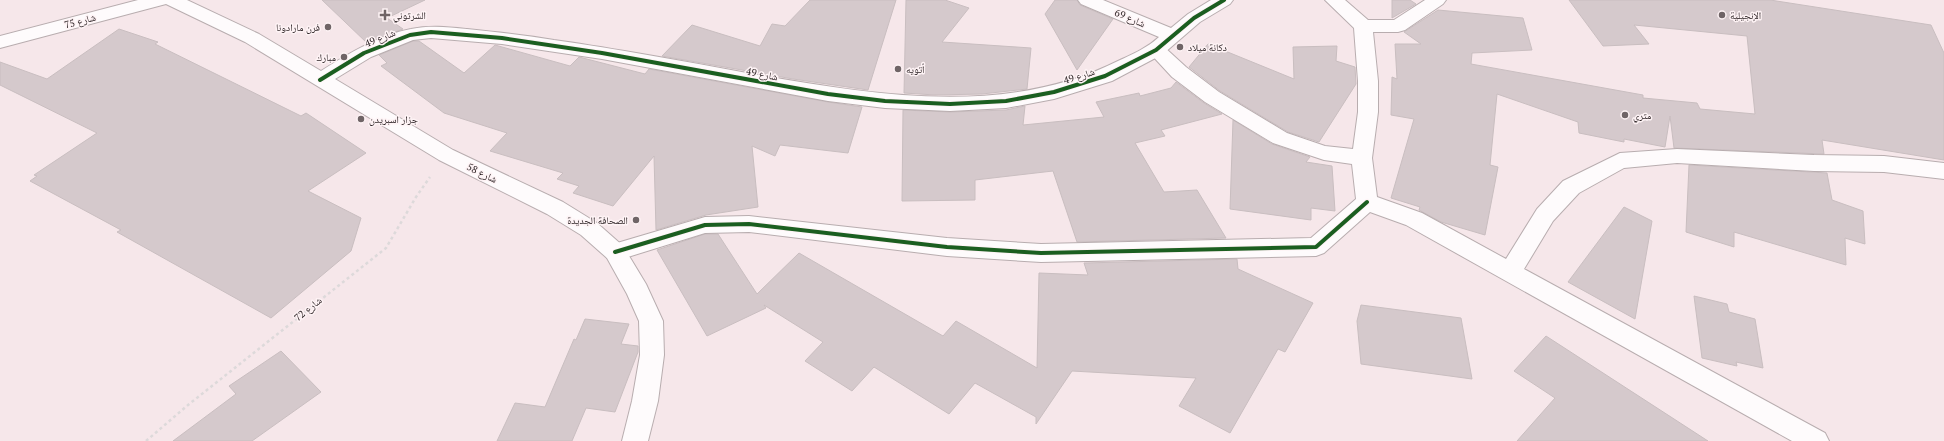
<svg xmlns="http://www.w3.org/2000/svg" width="1944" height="441" font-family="'PT Serif','Noto Naskh Arabic',serif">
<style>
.building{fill:#d5c9cc;stroke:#c9bec0}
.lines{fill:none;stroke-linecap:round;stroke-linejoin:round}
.minor-casing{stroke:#b8adaf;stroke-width:2}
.tertiary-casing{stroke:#b8adaf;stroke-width:2}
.path{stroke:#ddd9da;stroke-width:2.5;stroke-dasharray:3 3;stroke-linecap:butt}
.minor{fill:#fefbfc;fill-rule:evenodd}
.tertiary{fill:#fefbfc;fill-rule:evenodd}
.cycleway-casing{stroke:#fef3f5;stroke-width:6}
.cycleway{stroke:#1b5e20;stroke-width:4}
.poi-dot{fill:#6f6466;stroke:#fef3f5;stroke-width:1.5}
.labels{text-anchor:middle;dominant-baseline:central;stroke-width:3;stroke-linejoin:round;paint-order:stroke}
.poi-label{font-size:10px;fill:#261d1f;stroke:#fef3f5;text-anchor:start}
.street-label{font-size:10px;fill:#261d1f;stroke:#fef3f5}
</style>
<rect width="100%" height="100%" fill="#f6e7ea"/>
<g class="building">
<polygon points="322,0 425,0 387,18 403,29 367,43"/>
<polygon points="810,0 896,0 868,90 793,79 662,56 692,25 760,46 772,24 785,26"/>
<polygon points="906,0 945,0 969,8 942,42 1031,48 1027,89 982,94 935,95 904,93"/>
<polygon points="1055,0 1077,0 1080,5 1113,19 1077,70 1045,14"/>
<polygon points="1392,0 1410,0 1416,4 1392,18"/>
<polygon points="1569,0 1770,0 1931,25 1944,53 1944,160 1822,140 1824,154 1674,148 1670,116 1665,147 1624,139 1624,142 1579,133 1578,122 1497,94 1490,165 1498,167 1485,235 1441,222 1419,210 1420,207 1391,198 1414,119 1391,115 1392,77 1397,79 1395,44 1421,44 1404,32 1438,10 1523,18 1532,50 1472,53 1471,64 1643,95 1643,98 1697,103 1700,109 1755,114 1747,36 1634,25 1649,44 1603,46"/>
<polygon points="119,29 158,42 155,44 301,116 306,113 366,153 308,191 361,218 351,251 271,318 117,232 121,230 30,181 37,176 34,175 97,133 0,85 0,62 47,79"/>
<polygon points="413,41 419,41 464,73 495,45 570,66 579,57 645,74 649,69 828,102 862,107 848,153 780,145 775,156 752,146 758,207 706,215 656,230 654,156 613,206 573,193 579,186 557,179 563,173 490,151 507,133 444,113 381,66 387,63 379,55"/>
<polygon points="1208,44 1294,79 1293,47 1337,46 1336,61 1355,67 1356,84 1319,142 1288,132 1220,91 1189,67"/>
<polygon points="1176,82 1204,103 1222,114 1161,130 1165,136 1135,143 1164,192 1197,190 1226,238 1077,242 1053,171 975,180 975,200 902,201 903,110 950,112 1006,110 1025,106 1023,125 1104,117 1096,102 1139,93 1140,96 1171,88"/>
<polygon points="1233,120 1272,144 1310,157 1306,162 1332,166 1335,211 1311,208 1311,220 1230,209"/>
<polygon points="1689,165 1827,173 1832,200 1863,211 1865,244 1845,238 1846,265 1734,232 1734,247 1686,232"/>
<polygon points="1624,207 1652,221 1635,319 1568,282"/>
<polygon points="705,234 718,234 757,294 799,253 943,336 956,321 1037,368 1039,273 1088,275 1084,263 1237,259 1238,269 1313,303 1285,352 1278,349 1230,433 1179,406 1196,378 1072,371 1036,424 1036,417 975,383 949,414 874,367 852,391 805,361 823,342 764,305 766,308 707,336 657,250"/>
<polygon points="1694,296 1727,304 1729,312 1755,319 1763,368 1736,362 1737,366 1702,358"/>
<polygon points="1361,305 1461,318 1472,379 1361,364 1357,321"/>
<polygon points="585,319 629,324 621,344 638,346 638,352 615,412 586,408 572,441 497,441 515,403 545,407 574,339 576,340"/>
<polygon points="1546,336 1708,441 1517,441 1555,398 1514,371"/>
<polygon points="281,351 321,392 252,441 173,441 236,394 229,386"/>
</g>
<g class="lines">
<defs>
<polygon id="minor" points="1325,0 1345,0 1368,20 1394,20 1425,0 1446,0 1443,4 1405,30 1398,32 1373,32 1378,81 1378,112 1372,158 1377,197 1422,213 1506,259 1537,209 1563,181 1620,153 1677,149 1814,155 1884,156 1944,163 1944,179 1884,172 1814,171 1677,163 1624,168 1579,193 1553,221 1524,269 1825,433 1829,441 1792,441 1406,225 1370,212 1324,253 1316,256 1041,262 947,256 749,232 705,233 615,261 607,258 604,252 607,246 705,217 749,216 947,238 1041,244 1311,238 1356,199 1352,164 1324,160 1273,143 1205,102 1172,77 1147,50 1149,46 1156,44 1163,46 1186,67 1219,92 1287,133 1325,146 1353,149 1358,112 1358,81 1354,28"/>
<path id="tertiary" d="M138,0h49l72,34 62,37c27,-17 58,-36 90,-42 19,-4 37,-2 56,0 29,3 58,6 87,11 64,9 129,21 193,33 121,21 256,46 371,-12 15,-7 29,-13 41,-24l-78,-33 -3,-4h25l68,28 17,-14 23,-14h22l-3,4 -30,18 -37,32 -51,27 -58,18 -48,9 -56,3 -65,-3 -57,-7 -226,-42 -100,-15 -71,-6 -18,2 -42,17 -36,22 118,71 110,52 34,21 26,23 23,38 17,37 1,34 -6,46 -10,40h-26l10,-40 8,-46 -1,-34 -12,-27 -20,-36 -26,-23 -34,-21 -108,-54 -194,-118 -79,-38 -166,44v-12z"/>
</defs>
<use href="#minor" class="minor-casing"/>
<use href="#tertiary" class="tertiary-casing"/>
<polyline class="path" points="146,441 188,405 386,248 416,197 430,177"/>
<use href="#minor" class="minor"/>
<use href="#tertiary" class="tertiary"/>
<defs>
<g id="cycleway">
<polyline points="320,80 364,53 410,35 431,32 502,38 602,53 828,94 885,101 950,104 1006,101 1054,92 1105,76 1156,50 1194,18 1224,0"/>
<polyline points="615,252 705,225 749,224 947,247 1041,253 1316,247 1367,202"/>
</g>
</defs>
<use href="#cycleway" class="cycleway-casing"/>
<use href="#cycleway" class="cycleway"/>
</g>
<g class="poi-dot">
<path d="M383 9h4v4h4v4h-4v4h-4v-4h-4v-4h4z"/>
<circle cx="1722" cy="15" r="4"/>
<circle cx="328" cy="27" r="4"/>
<circle cx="1180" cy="47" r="4"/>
<circle cx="344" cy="57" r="4"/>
<circle cx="898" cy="69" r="4"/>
<circle cx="1625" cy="115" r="4"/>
<circle cx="361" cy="119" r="4"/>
<circle cx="636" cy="220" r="4"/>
</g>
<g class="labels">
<g class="poi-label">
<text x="393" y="15">الشرتوني</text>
<text x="1730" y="15">الإنجيلية</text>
<text x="320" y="27" text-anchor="end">فرن مارادونا</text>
<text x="1188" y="47">دكانة ميلاد</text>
<text x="336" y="57" text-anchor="end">مبارك</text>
<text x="906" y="69">أتويه</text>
<text x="1633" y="115">متري</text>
<text x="369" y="119">جزار اسبريدن</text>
<text x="628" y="220" text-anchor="end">الصحافة الجديدة</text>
</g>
<g class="street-label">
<text transform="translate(1130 18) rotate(23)">شارع 69</text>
<text transform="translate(80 21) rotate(-15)">شارع 75</text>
<text transform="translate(380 38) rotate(-22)">شارع 49</text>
<text transform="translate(762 74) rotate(11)">شارع 49</text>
<text transform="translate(1079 76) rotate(-17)">شارع 49</text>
<text transform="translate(482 173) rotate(26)">شارع 58</text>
<text transform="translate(308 309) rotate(-39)">شارع 72</text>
</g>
</g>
</svg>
